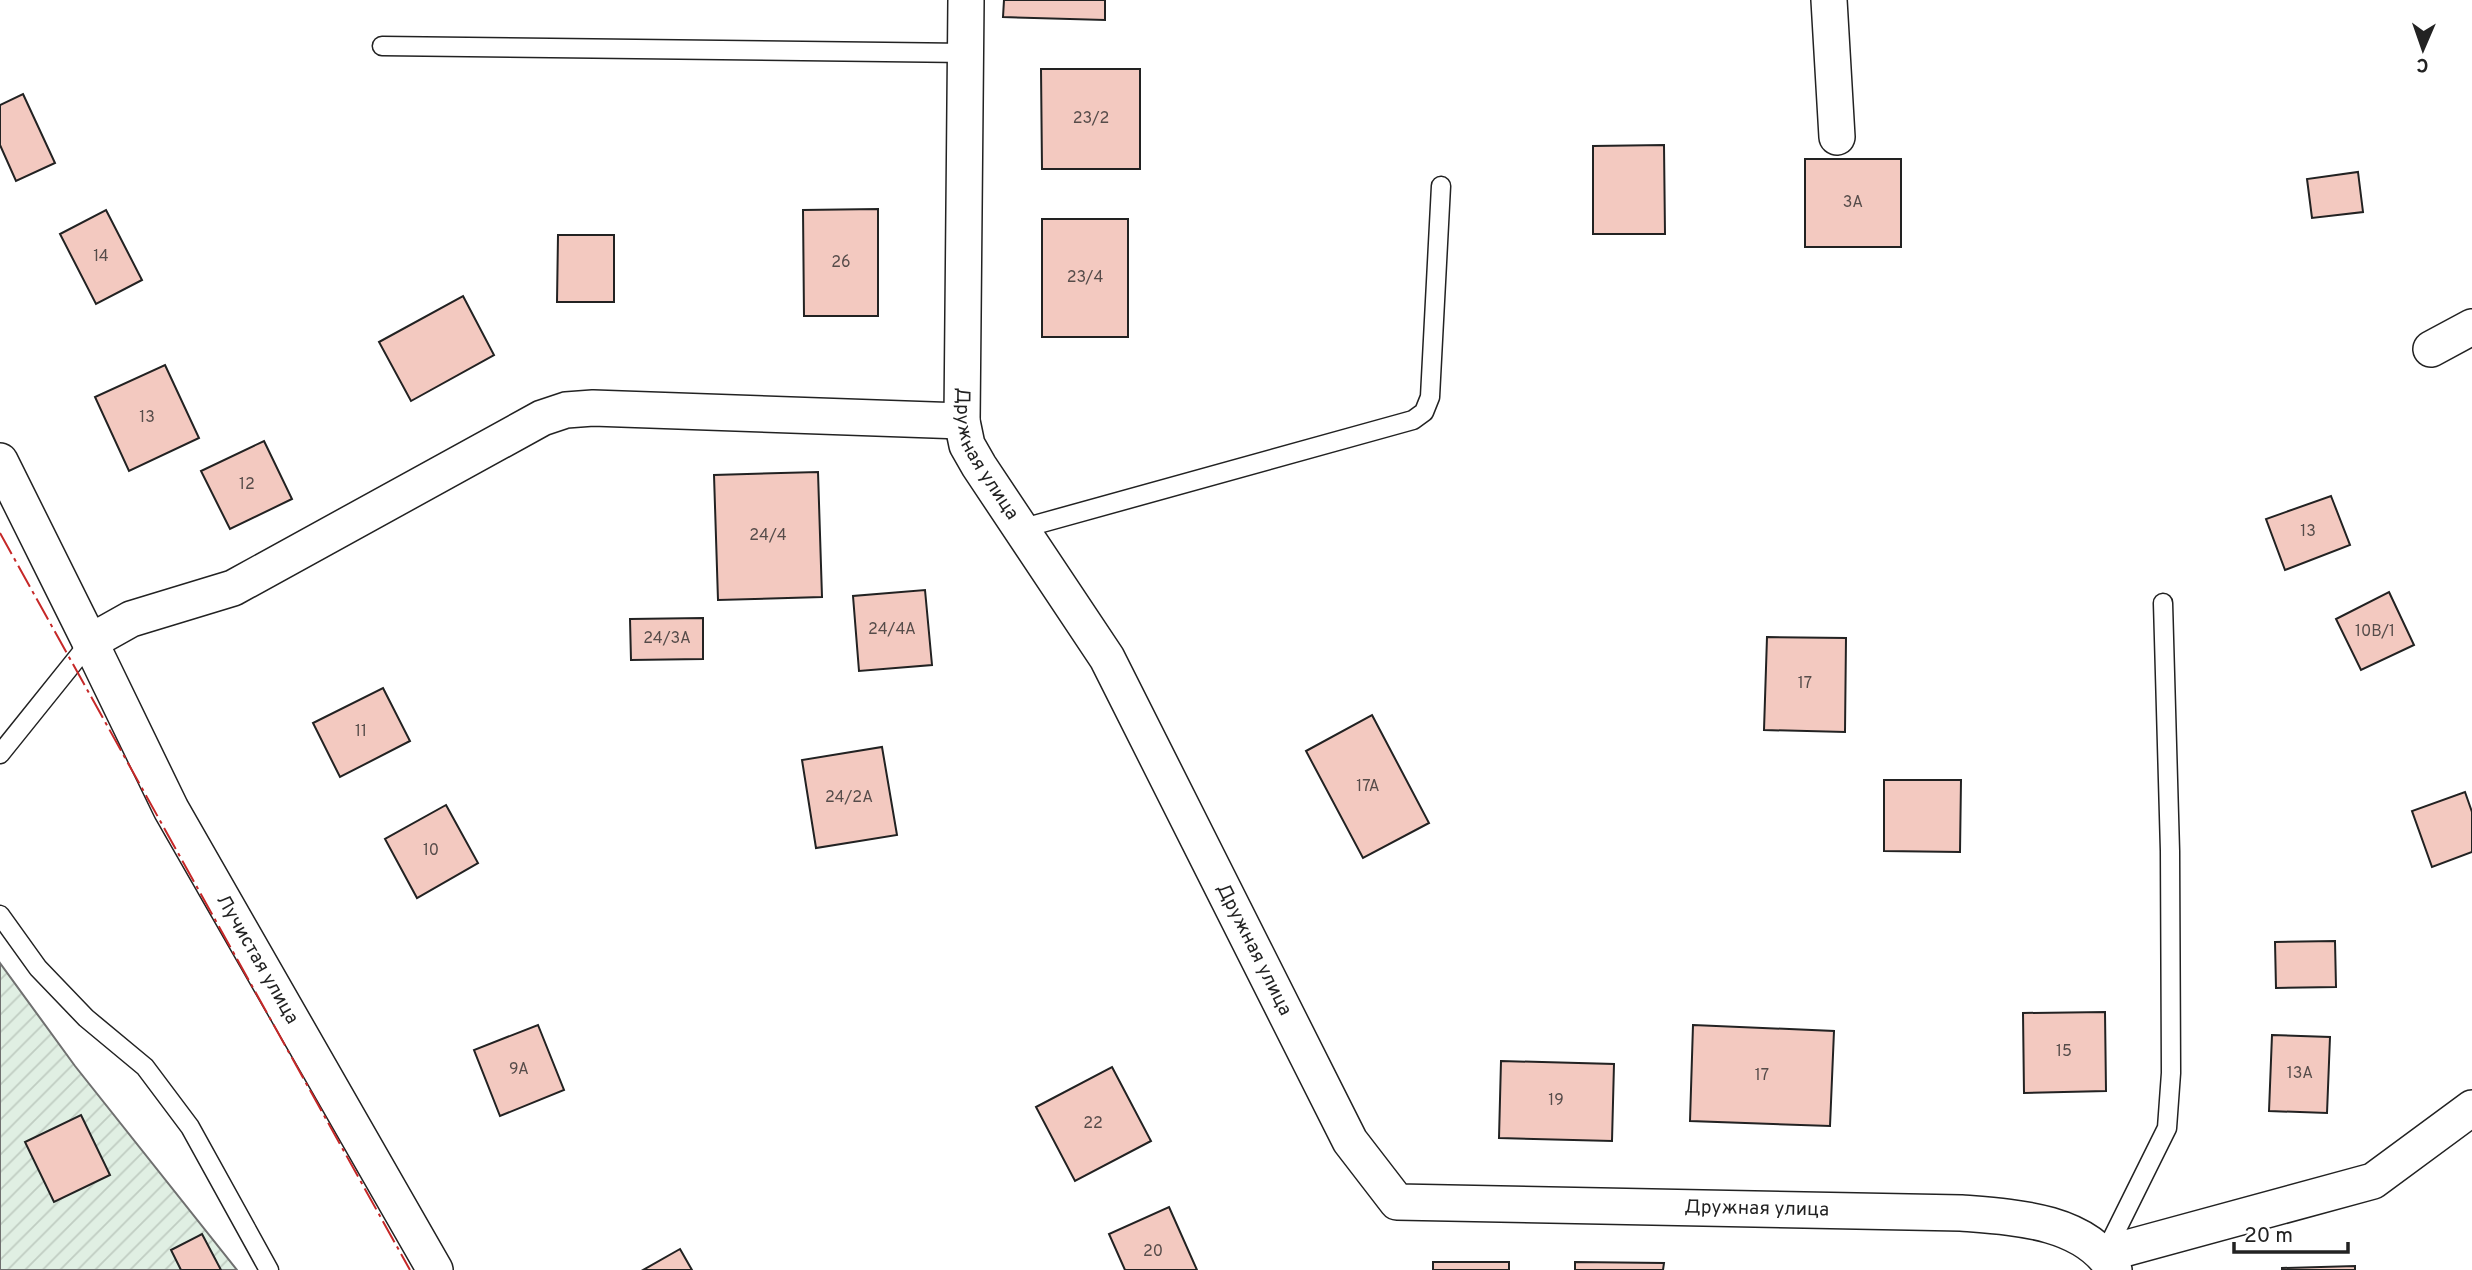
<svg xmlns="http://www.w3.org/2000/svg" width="2472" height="1270" font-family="Overpass,sans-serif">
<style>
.garden{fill:url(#garden-furrows);stroke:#6f6f6f;stroke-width:2}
.building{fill:#f3c9c0;stroke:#222;stroke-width:2}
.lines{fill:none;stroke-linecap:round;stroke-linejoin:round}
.lane-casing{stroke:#222;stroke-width:21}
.street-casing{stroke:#222;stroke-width:38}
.lane{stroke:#fff;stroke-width:18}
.street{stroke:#fff;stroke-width:35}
.power{stroke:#c62828;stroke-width:2;stroke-dasharray:24 5 3.5 5;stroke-linecap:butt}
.labels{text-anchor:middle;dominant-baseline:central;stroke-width:5;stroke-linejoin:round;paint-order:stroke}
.number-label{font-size:16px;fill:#564c4a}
.street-label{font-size:19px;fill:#222;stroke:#fff}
</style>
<defs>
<pattern id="garden-furrows" width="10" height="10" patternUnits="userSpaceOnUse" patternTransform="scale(1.75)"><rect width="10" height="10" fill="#e0efe3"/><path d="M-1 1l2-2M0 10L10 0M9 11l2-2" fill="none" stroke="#c0cdc2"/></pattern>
</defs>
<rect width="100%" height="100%" fill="#fff"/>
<polygon class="garden" points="0,963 75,1066 237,1270 0,1270"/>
<g class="building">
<polygon points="1004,0 1105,0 1105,20 1003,17"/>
<polygon points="1041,69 1140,69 1140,169 1042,169"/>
<polygon points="23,94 55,163 16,181 0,145 0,105"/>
<polygon points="1664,145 1665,234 1593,234 1593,146"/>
<rect x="1805" y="159" width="96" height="88"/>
<polygon points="2358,172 2363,212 2312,218 2307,179"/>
<polygon points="878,209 878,316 804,316 803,210"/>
<polygon points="106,210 142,280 96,304 60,234"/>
<rect x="1042" y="219" width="86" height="118"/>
<polygon points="558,235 614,235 614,302 557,302"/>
<polygon points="463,296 494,355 411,401 379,342"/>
<polygon points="165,365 199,438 129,471 95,397"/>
<polygon points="264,441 292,499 230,529 201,471"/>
<polygon points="818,472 822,597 718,600 714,475"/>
<polygon points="2331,496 2350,545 2285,570 2266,519"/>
<polygon points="925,590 932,665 859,671 853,596"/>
<polygon points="2389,592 2414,645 2361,670 2336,619"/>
<polygon points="703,618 703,659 631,660 630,619"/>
<polygon points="1767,637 1846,638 1845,732 1764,730"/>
<polygon points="383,688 410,741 340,777 313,723"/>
<polygon points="1372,715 1429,823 1363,858 1306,751"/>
<polygon points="882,747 897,835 816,848 802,760"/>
<polygon points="1884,780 1961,780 1960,852 1884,851"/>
<polygon points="2465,792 2472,812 2472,852 2432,867 2412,811"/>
<polygon points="446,805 478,863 417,898 385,839"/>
<polygon points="2335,941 2336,987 2276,988 2275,942"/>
<polygon points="2105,1012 2106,1091 2024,1093 2023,1013"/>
<polygon points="538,1025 564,1090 500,1116 474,1050"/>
<polygon points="1693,1025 1834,1031 1830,1126 1690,1121"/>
<polygon points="2272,1035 2330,1037 2327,1113 2269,1111"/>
<polygon points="1501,1061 1614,1064 1612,1141 1499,1138"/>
<polygon points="1112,1067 1151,1141 1075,1181 1036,1107"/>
<polygon points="81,1115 110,1175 54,1202 25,1142"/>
<polygon points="1169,1207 1197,1270 1125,1270 1109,1234"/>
<polygon points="202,1234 221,1270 181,1270 171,1250"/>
<polygon points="680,1249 692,1270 643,1270"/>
<rect x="1433" y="1262" width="76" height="8"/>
<polygon points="1575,1262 1664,1263 1663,1270 1575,1270"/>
<polygon points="2355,1266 2355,1270 2282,1270 2282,1268"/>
</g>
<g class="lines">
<defs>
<g id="lane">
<polyline points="382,46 967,53"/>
<polyline points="1020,529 1413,420 1424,412 1430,397 1441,186"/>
<polyline points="0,754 90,642"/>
<polyline points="0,915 38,968 86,1018 145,1067 190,1127 269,1270"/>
<polyline points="2105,1253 2167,1128 2171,1073 2170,851 2163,603"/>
</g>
<g id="street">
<path id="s1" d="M966,0l-4,421 5,24 12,21 128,192 243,483 47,61 564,11c52,4 124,7 153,57"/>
<polyline points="1829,0 1837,137"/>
<polyline points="2431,349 2472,327"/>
<polyline points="0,461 90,642 131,619 233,588 542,418 566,410 593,408 962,421"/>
<path id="s2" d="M90,642l81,167 264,461"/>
<polyline points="2105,1254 2373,1181 2472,1108"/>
</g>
</defs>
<use href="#lane" class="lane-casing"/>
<use href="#street" class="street-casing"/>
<use href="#lane" class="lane"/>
<use href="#street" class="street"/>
<polyline class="power" points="0,533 410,1270"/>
</g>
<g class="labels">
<g class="number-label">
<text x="1091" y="119">23/2</text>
<text x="1853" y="203">3А</text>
<text x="101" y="257">14</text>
<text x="841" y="263">26</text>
<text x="1085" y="278">23/4</text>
<text x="147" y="418">13</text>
<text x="247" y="485">12</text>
<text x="2308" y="532">13</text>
<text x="768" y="536">24/4</text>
<text x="892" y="630">24/4А</text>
<text x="2375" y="632">10В/1</text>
<text x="667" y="639">24/3А</text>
<text x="1805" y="684">17</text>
<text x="361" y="732">11</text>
<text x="1368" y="787">17А</text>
<text x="849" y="798">24/2А</text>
<text x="431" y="851">10</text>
<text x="2064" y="1052">15</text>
<text x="519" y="1070">9А</text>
<text x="2300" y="1074">13А</text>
<text x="1762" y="1076">17</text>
<text x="1556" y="1101">19</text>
<text x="1093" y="1124">22</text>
<text x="1153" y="1252">20</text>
</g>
<g class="street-label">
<text stroke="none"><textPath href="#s1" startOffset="460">Дружная улица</textPath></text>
<text stroke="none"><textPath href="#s1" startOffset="1027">Дружная улица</textPath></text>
<text stroke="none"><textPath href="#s2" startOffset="359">Лучистая улица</textPath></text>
<text stroke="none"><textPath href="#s1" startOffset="1678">Дружная улица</textPath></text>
</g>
</g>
<g transform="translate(2423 49) rotate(182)" stroke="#ffffff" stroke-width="5" paint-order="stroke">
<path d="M0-5L12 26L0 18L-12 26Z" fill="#222222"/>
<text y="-10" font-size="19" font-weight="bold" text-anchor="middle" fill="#222222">С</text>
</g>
<path d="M2234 1242v10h114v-10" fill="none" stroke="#222222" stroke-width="3.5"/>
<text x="2244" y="1242" font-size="21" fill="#222222" stroke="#ffffff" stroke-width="5" paint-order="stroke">20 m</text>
</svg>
